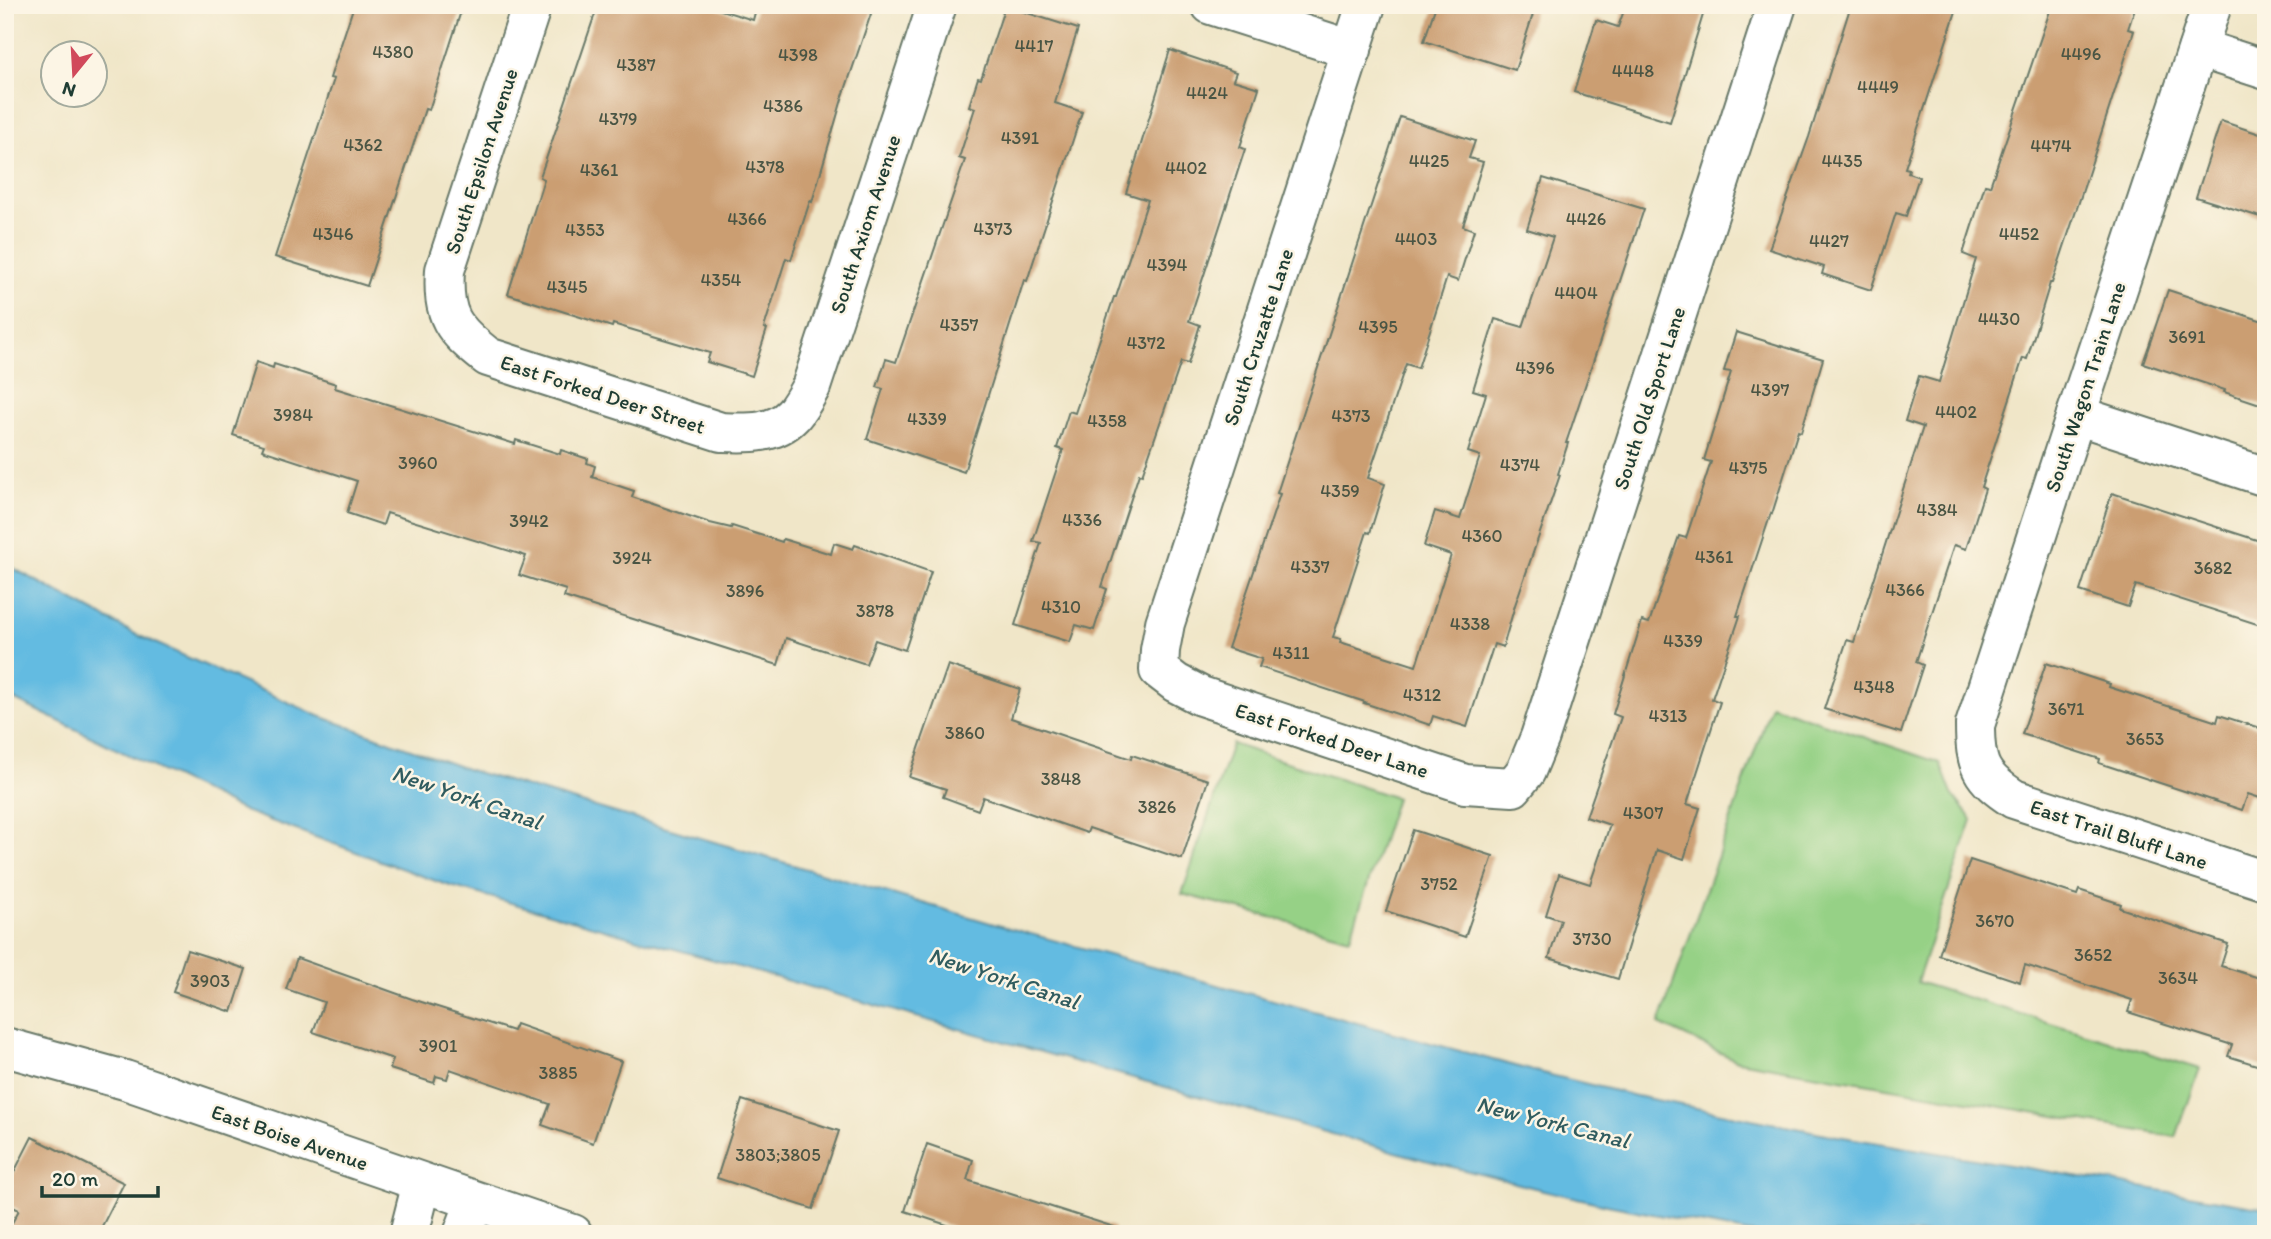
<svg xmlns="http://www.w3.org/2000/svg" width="2271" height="1239" font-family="Itim,sans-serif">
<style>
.green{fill:#96d186;stroke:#5a875d;stroke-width:2}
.water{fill:#64bbe1;stroke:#427c8a;stroke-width:2}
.building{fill:#cb9e72}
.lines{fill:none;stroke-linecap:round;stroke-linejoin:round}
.minor-casing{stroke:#687868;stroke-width:42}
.minor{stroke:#fff;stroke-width:38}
.labels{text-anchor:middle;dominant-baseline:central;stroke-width:5;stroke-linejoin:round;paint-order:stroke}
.number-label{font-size:18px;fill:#4a5544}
.street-label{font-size:21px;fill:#1f3d34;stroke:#fcf5e5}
.water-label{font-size:23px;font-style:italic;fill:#305c5f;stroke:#fcf5e5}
</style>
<rect width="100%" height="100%" fill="#fcf5e5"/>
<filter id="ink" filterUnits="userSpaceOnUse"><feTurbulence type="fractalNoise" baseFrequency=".0143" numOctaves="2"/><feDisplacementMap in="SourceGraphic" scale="14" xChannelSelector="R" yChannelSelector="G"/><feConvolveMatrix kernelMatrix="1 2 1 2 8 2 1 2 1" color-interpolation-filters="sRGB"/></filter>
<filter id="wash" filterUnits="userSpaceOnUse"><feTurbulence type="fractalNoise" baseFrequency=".00686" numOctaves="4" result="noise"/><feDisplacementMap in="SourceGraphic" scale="28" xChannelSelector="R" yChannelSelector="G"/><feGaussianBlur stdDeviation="1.57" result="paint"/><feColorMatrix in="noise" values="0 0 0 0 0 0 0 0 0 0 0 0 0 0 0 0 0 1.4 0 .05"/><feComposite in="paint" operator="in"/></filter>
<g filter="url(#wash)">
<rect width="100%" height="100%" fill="#f0e6c8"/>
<g class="green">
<polygon points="1771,705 1940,763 1952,794 1972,820 1917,982 2200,1069 2176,1137 1738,1061 1659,1024"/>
<polygon points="1232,744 1396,798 1350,938 1182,894"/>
</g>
<polygon class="water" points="5,564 135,634 319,716 469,770 994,924 1526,1069 1636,1096 1831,1135 2266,1208 2266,1234 1755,1234 1607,1205 1535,1188 1421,1159 444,884 244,811 5,695"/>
<g id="blocks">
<g class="building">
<polygon points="354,5 463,5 429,110 425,109 367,286 275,257 334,79 330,78"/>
<polygon points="598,5 705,5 753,20 757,5 874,5 842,99 812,202 810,201 791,260 786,258 764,328 767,329 752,376 707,362 710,353 613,324 612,327 508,294 544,179 540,177"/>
<polygon points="1436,5 1536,5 1515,70 1424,41"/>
<polygon points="1626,5 1706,5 1670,122 1574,92 1596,20 1618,27"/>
<polygon points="1851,5 1958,5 1905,168 1909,169 1908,173 1919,177 1906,216 1896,213 1871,290 1822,274 1824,267 1769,249 1809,137"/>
<polygon points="2052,5 2136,5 2128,29 2134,31 2081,196 2052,283 2050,283 2027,359 2023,358 1981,487 1985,489 1966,549 1954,545 1916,662 1923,665 1901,733 1824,709 1847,640 1854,642 1923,427 1905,421 1919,376 1939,382 1976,259 1963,254 1985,185 1990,186"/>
<polygon points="1005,6 1078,29 1055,103 1082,112 1027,281 1024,280 964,472 867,439 883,389 877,387 886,359 896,362 965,160 959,158 975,108 969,106 978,78 981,79"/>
<polygon points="1170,50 1236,72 1233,80 1259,88 1240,147 1245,149 1189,321 1200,325 1188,364 1181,362 1142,475 1139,474 1102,587 1107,589 1094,630 1076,625 1070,642 1015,625 1041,543 1033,541 1063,450 1057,448 1069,411 1075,413 1114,297 1116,297 1148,200 1126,193"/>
<polygon points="1400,117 1475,141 1469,158 1483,162 1463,226 1474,230 1458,281 1447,277 1418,368 1406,364 1368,478 1385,484 1370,533 1367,532 1333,637 1341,639 1340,642 1416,666 1451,555 1424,546 1435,511 1460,519 1480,456 1468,452 1486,394 1473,390 1495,319 1523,327 1553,237 1527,229 1543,178 1644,209 1566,443 1568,443 1558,474 1560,475 1515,605 1503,647 1494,644 1467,727 1433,716 1430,725 1364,703 1365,702 1259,667 1262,659 1228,648 1280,494 1277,493"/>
<polygon points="2221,121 2266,136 2266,199 2260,217 2196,197"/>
<polygon points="2168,290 2266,322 2266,406 2224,392 2225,390 2143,363"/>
<polygon points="1736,332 1823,359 1801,432 1798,431 1772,514 1771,513 1737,616 1740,616 1712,699 1720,702 1687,804 1700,808 1684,859 1657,850 1618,979 1549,958 1561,920 1546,915 1559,874 1590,884 1610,825 1586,817 1621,717 1613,714 1642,621 1649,623 1679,536 1686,538 1711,462 1704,460 1731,372 1724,371"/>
<polygon points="256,362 273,368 274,364 336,384 335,388 515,444 516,440 560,454 561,450 588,459 587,463 595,466 592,477 634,491 632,497 710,523 731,528 732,526 782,542 783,539 831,554 834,543 853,549 855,545 931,572 905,650 875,640 866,664 786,638 778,665 564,597 566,590 519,575 526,556 387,513 383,525 347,513 357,481 262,450 264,445 233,435"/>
<polygon points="2112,493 2266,543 2266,627 2136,585 2128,607 2080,591"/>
<polygon points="2046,663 2110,684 2109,687 2217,722 2219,715 2266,730 2266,800 2248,794 2242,810 2099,763 2100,759 2022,734"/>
<polygon points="948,665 1020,689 1011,718 1131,759 1132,755 1208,780 1182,859 1089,828 1087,833 983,797 978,810 943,797 946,789 909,777"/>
<polygon points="1413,830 1493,856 1465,937 1386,911"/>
<polygon points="1970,860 2077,895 2079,890 2121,904 2120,908 2228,944 2221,966 2266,980 2266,1068 2228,1056 2232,1045 2128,1012 2132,1000 2025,965 2020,982 1939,955"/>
<polygon points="187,950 246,969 232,1012 173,992"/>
<polygon points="297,958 412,999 513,1031 516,1024 621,1061 593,1143 542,1125 550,1104 450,1069 447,1079 436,1076 434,1083 390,1069 393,1059 313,1032 324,1002 286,989"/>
<polygon points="742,1100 839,1131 813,1209 717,1178"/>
<polygon points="32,1137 124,1183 98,1234 6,1234 19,1210 5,1203 5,1190"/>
<polygon points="927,1144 973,1160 967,1180 1114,1227 1113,1234 974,1234 905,1211"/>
</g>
</g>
</g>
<g filter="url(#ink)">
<use href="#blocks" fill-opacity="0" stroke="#687868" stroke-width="2"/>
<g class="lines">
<defs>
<g id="minor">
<path d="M532,5l-87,265c-3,46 7,59 43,87l233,75c26,1 53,3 72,-17 7,-8 13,-19 18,-28l126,-382"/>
<polyline points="1211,5 1352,50"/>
<polyline points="1366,5 1165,623 1160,650 1159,670 1176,683 1201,696 1465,784 1513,787 1526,771 1540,737 1777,5"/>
<path d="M2212,5l-136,410 -101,310c0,40 5,52 39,74l252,82"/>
<polyline points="2198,48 2266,70"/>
<polyline points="2076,415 2266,477"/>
<polyline points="5,1047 125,1080 573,1234"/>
<polyline points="409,1234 422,1183"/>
<polyline points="463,1234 475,1202"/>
</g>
</defs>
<use href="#minor" class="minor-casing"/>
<use href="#minor" class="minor"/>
</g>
</g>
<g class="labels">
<g class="number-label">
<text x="1034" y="46">4417</text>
<text x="393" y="52">4380</text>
<text x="2081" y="54">4496</text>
<text x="798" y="55">4398</text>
<text x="636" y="65">4387</text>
<text x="1633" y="71">4448</text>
<text x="1878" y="87">4449</text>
<text x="1207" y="93">4424</text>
<text x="783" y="106">4386</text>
<text x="618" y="119">4379</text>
<text x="1020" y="138">4391</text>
<text x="363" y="145">4362</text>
<text x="2051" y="146">4474</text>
<text x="1429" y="161">4425</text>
<text x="1842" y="161">4435</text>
<text x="765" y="167">4378</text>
<text x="1186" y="168">4402</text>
<text x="599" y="170">4361</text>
<text x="747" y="219">4366</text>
<text x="1586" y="219">4426</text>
<text x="993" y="229">4373</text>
<text x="585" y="230">4353</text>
<text x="333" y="234">4346</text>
<text x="2019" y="234">4452</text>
<text x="1416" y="239">4403</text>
<text x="1829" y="241">4427</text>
<text x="1167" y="265">4394</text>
<text x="721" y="280">4354</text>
<text x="567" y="287">4345</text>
<text x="1576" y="293">4404</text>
<text x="1999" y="319">4430</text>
<text x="959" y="325">4357</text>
<text x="1378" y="327">4395</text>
<text x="2187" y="337">3691</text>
<text x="1146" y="343">4372</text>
<text x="1535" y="368">4396</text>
<text x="1770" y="390">4397</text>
<text x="1956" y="412">4402</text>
<text x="293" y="415">3984</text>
<text x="1351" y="416">4373</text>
<text x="927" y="419">4339</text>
<text x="1107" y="421">4358</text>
<text x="418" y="463">3960</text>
<text x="1520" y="465">4374</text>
<text x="1748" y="468">4375</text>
<text x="1340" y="491">4359</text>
<text x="1937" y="510">4384</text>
<text x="1082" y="520">4336</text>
<text x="529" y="521">3942</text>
<text x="1482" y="536">4360</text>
<text x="1714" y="557">4361</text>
<text x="632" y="558">3924</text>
<text x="1310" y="567">4337</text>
<text x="2213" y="568">3682</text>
<text x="1905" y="590">4366</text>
<text x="745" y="591">3896</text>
<text x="1061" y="607">4310</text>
<text x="875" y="611">3878</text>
<text x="1470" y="624">4338</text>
<text x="1683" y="641">4339</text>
<text x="1291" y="653">4311</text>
<text x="1874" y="687">4348</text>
<text x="1422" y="695">4312</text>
<text x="2066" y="709">3671</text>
<text x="1668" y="716">4313</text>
<text x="965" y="733">3860</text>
<text x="2145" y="739">3653</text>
<text x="1061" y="779">3848</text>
<text x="1157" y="807">3826</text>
<text x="1643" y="813">4307</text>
<text x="1439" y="884">3752</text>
<text x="1995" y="921">3670</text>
<text x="1592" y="939">3730</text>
<text x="2093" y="955">3652</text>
<text x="2178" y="978">3634</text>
<text x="210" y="981">3903</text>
<text x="438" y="1046">3901</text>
<text x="558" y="1073">3885</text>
<text x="778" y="1155">3803;3805</text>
</g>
<g class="street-label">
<text transform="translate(481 161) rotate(-72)">South Epsilon Avenue</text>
<text transform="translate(865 224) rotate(-72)">South Axiom Avenue</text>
<text transform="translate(1258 337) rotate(-72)">South Cruzatte Lane</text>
<text transform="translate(2085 387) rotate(-72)">South Wagon Train Lane</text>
<text transform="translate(603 394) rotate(18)">East Forked Deer Street</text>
<text transform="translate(1649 398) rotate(-72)">South Old Sport Lane</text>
<text transform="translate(1332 740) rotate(18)">East Forked Deer Lane</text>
<text transform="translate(2119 834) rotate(18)">East Trail Bluff Lane</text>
<text transform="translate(290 1137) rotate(19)">East Boise Avenue</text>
</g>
<g class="water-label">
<text transform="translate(467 797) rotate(19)">New York Canal</text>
<text transform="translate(1004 978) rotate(18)">New York Canal</text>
<text transform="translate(1553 1122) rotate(14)">New York Canal</text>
</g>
</g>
<rect width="2271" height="1239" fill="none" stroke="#fcf5e5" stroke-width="28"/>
<g transform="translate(74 74) rotate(198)"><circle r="33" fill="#fcf5e5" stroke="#a4ab9e" stroke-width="2"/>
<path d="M0-5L12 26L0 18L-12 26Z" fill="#d1495b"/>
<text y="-10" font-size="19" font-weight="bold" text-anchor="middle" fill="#1f3d34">N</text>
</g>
<path d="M42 1186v10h116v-10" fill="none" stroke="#1f3d34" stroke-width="3.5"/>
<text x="52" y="1186" font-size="21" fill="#1f3d34" stroke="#fcf5e5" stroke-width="5" paint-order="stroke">20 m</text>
</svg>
